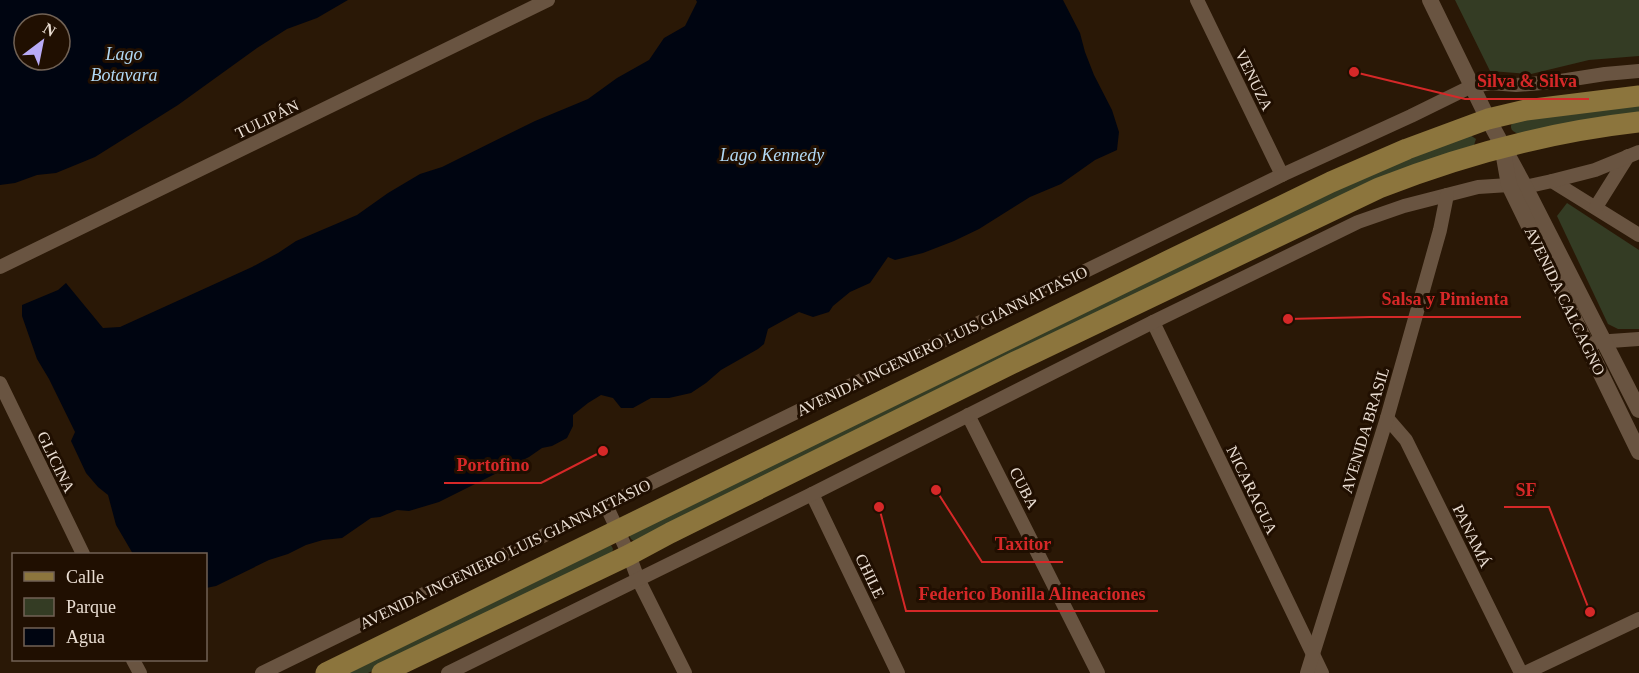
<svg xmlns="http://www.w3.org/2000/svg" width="1639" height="673" font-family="'Times New Roman',serif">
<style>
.green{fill:#343c24}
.water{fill:#000511;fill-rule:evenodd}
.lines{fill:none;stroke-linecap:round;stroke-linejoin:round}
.minor{stroke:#695441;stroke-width:14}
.tertiary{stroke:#695441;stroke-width:16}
.primary{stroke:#8c753d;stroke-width:21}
.labels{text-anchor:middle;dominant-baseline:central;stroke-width:6;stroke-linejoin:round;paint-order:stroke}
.street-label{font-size:16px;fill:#eaded3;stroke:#200f01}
.water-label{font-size:18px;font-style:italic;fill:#b1d9f5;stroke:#200f01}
.leader{fill:none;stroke:#d62828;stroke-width:2}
.callout-dot{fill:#d62828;stroke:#200f01;stroke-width:2}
.callout-label{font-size:18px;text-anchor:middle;font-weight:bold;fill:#d62828;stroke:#200f01;stroke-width:6;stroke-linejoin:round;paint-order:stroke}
</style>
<rect width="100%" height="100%" fill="#2a1806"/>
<g class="green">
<polygon points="1455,0 1639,0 1639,56 1589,60 1531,74 1490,71"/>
<path d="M1639,103v12l-120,19c-6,-2 -11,-6 -6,-12z"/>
<polygon points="1470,135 1476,139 1474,145 635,542 631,539 629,535 1334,188"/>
<polygon points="1567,203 1639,250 1639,329 1618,329 1608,324 1557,216"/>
<polygon points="611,545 613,549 612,553 368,673 343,673"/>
</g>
<g class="water">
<path d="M0,0h348l-31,18 -30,11 -30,19 -79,57 -83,52 -39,16 -19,2 -22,8 -15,2zM24,24h36v36h-36z"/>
<polygon points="696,0 1063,0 1080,33 1085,52 1094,75 1112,110 1119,132 1117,150 1095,160 1061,184 1030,197 979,229 954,241 923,253 895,260 888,257 870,283 850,292 833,306 829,312 813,317 799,312 768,329 764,344 758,349 721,370 706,383 691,393 669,398 651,398 633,408 621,408 613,398 601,395 588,403 573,415 573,426 567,438 552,446 542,448 529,457 439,502 409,511 397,510 380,517 371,518 342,538 323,540 306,545 288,554 269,560 216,586 206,588 206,554 133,554 116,525 108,495 98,487 86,473 71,441 75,432 49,379 37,359 22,316 22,305 58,290 66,283 103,328 120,327 252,267 278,253 296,241 357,215 388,193 420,174 442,167 535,121 588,99 617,78 649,60 664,38 685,26 697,2"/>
</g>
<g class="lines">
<g class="minor">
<polyline points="1197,0 1282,175"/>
<polyline points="1552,181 1639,235"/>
<polyline points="1596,207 1628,156"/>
<polyline points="0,267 548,0"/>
<polyline points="1153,322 1322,673"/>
<polyline points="1596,342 1639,339"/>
<polyline points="0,383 83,554"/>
<polyline points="968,415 1098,673"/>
<polyline points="1387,418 1406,440 1521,673"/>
<polyline points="812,494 898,673"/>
<polyline points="606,505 629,555 638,579 685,673"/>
<polyline points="133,660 140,673"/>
<polyline points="262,673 1282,175 1411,116 1472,86 1491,83 1516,85 1554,82 1605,74 1639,71"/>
<polyline points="448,673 812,494 1153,322 1358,222 1404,206 1478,187 1509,185 1525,187 1552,181 1595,170 1639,152"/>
<polyline points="1307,673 1387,418 1440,230 1447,195"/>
<polyline points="1525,673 1639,619"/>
</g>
<g class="tertiary">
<polyline points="1430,0 1488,119 1525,187 1639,410"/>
<polyline points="1504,157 1509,185 1639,452"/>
</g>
<g class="primary">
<polyline points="326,673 1168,261 1331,182 1407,149 1488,119 1526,110 1639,96"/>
<path d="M382,673l247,-118 41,-22 345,-171 364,-174c84,-33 171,-56 260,-66"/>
</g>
</g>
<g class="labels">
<g class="street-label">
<text transform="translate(1254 80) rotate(64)">VENUZA</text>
<text transform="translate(267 119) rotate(-26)">TULIPÁN</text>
<text transform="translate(1565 301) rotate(64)">AVENIDA CALCAGNO</text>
<text transform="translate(942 341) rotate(-26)">AVENIDA INGENIERO LUIS GIANNATTASIO</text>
<text transform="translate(1365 430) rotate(-73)">AVENIDA BRASIL</text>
<text transform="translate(56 462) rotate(64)">GLICINA</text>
<text transform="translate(1024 488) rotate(63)">CUBA</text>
<text transform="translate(1252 490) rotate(64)">NICARAGUA</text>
<text transform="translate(1472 536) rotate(64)">PANAMÁ</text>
<text transform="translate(505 554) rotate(-26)">AVENIDA INGENIERO LUIS GIANNATTASIO</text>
<text transform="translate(870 576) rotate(64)">CHILE</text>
</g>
<g class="water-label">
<text x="124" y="54">Lago<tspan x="124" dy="21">Botavara</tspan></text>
<text x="772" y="155">Lago Kennedy</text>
</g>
</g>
<path class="leader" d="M1354 72L1465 99H1589M1288 319L1370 317H1521M603 451L541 483H444M1590 612L1549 507H1504M936 490L982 562H1063M879 507L906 611H1158"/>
<g class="callout-dot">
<circle cx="1354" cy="72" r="6"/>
<circle cx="1288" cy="319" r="6"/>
<circle cx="603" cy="451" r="6"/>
<circle cx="1590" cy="612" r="6"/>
<circle cx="936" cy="490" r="6"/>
<circle cx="879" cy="507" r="6"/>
</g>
<g class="callout-label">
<text x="1527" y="87">Silva &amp; Silva</text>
<text x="1445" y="305">Salsa y Pimienta</text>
<text x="493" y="471">Portofino</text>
<text x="1526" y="496">SF</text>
<text x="1023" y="550">Taxitor</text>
<text x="1032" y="600">Federico Bonilla Alineaciones</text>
</g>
<rect x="12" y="553" width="195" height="108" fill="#200f01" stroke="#716255" stroke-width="1.5"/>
<rect x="24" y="572" width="30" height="9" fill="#8c753d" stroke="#716255" stroke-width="1.5"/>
<text x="66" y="583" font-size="18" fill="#eaded3">Calle</text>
<rect x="24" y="598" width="30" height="18" fill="#343c24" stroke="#716255" stroke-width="1.5"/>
<text x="66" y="613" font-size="18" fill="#eaded3">Parque</text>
<rect x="24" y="628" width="30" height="18" fill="#000511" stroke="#716255" stroke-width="1.5"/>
<text x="66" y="643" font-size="18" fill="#eaded3">Agua</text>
<g transform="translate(42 42) rotate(32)"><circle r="28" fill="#200f01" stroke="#716255" stroke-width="1.5"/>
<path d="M0-4.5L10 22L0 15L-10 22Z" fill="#b9abf7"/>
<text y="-9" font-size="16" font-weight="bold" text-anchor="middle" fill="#eaded3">N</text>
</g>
</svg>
